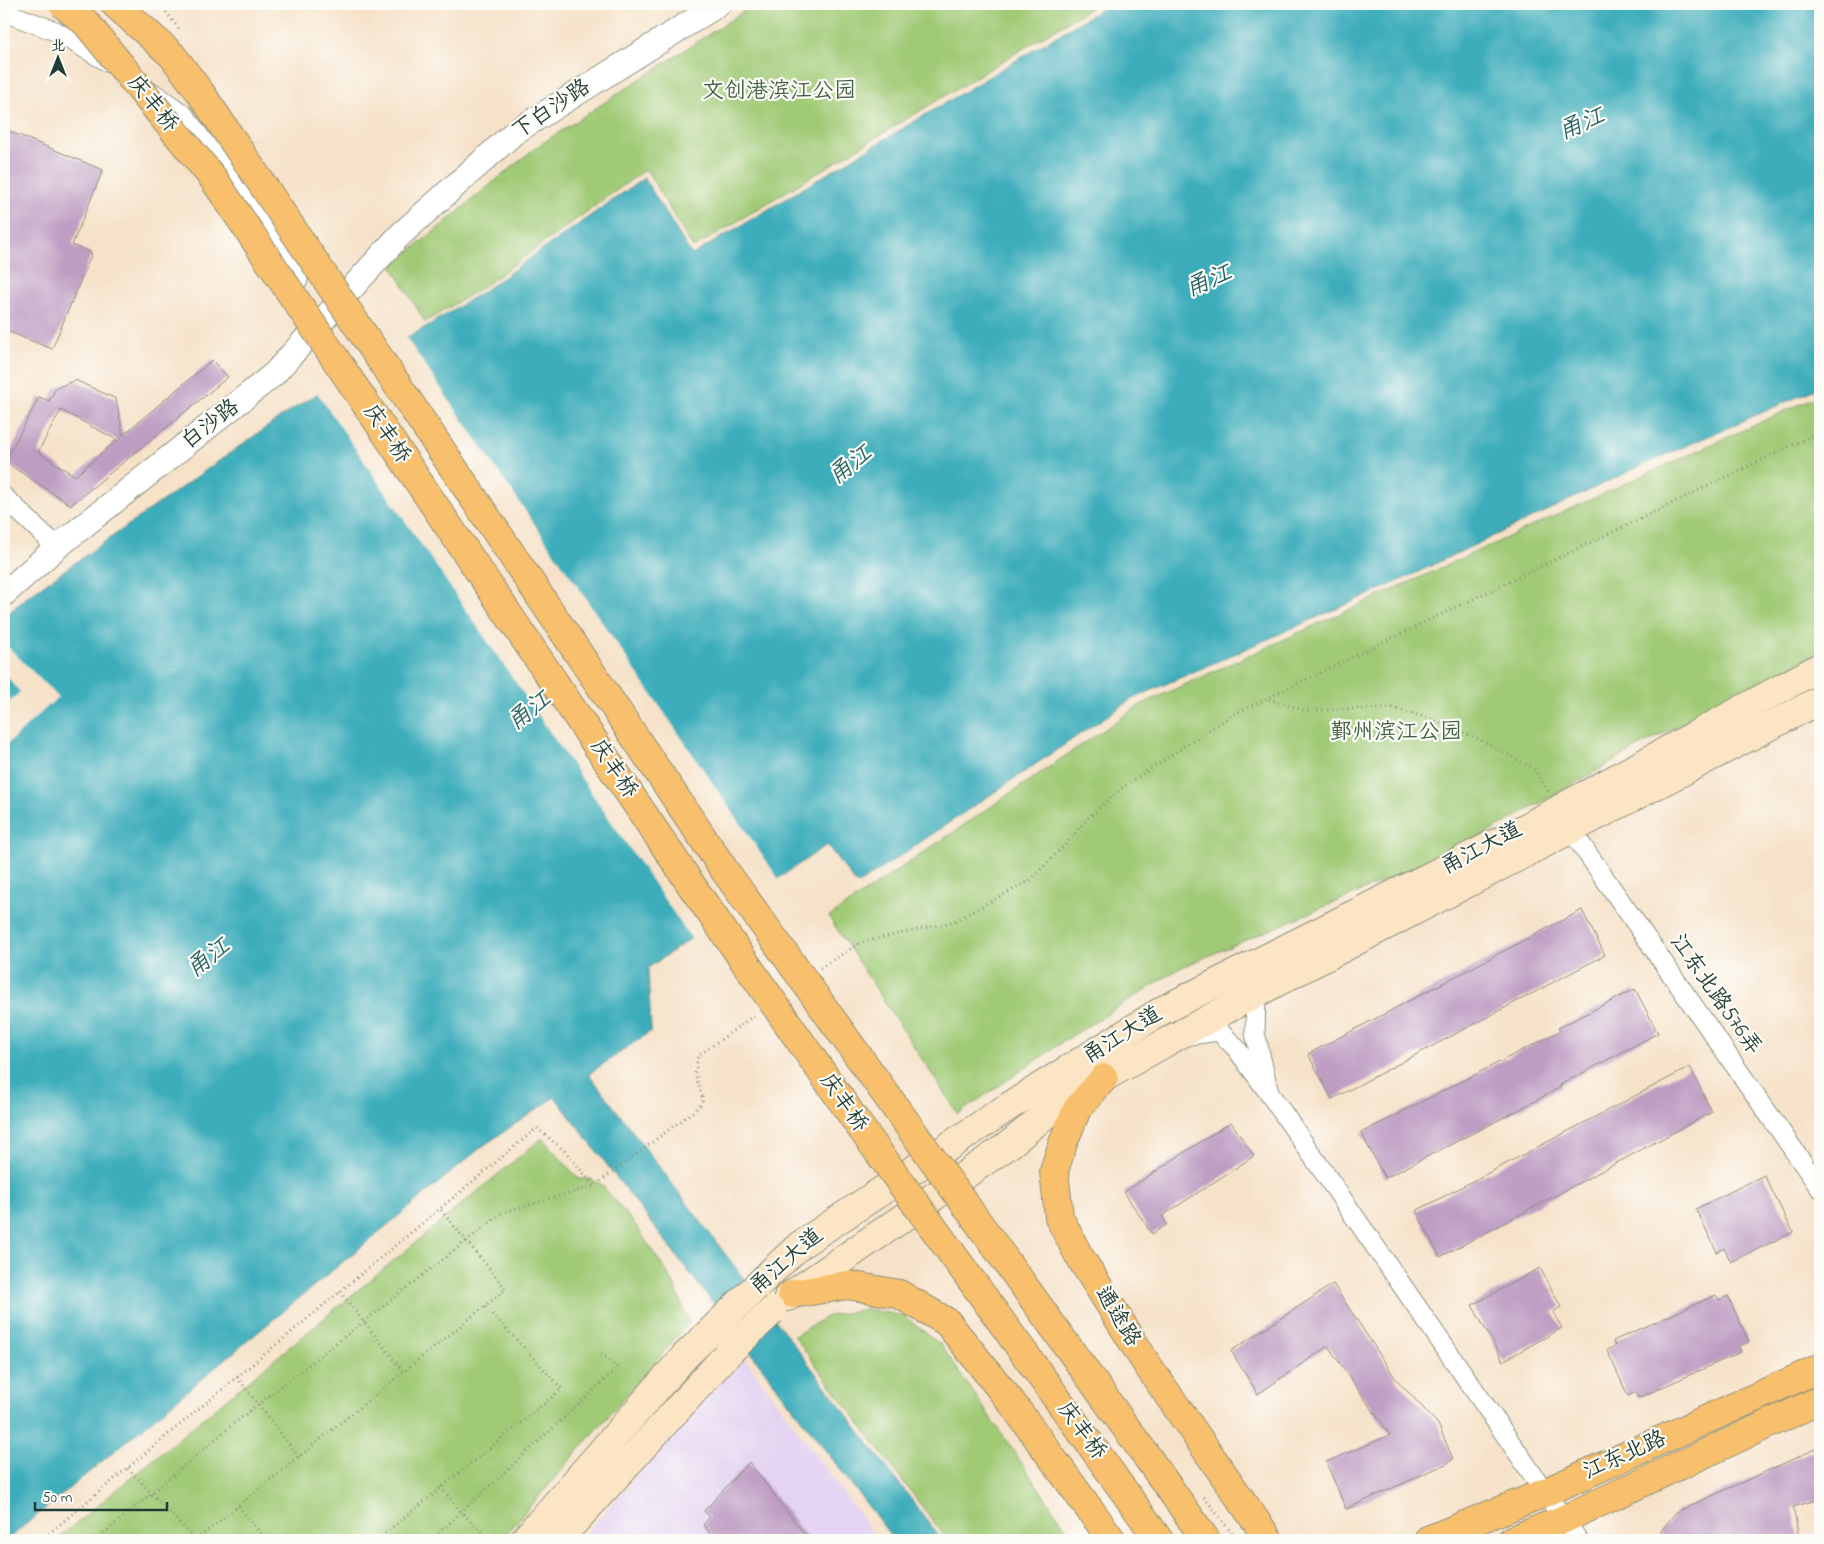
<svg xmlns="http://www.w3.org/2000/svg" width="1824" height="1544" font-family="'Indie Flower','LXGW WenKai TC',sans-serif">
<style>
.built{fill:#e4d3f2}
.green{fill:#a0ca76;stroke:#608455}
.water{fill:#3eadbb;stroke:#2e7578}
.pier{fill:#f6e2c9}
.building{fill:#be9dc3;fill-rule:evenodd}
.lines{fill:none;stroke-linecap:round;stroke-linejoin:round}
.minor-casing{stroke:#8a907e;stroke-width:21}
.tertiary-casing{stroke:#8a907e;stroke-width:26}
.secondary-casing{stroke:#8a907e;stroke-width:30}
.primary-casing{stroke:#8a907e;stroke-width:30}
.path{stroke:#8a907e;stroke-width:3;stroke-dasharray:1 4;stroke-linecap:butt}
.minor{stroke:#fff;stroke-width:19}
.tertiary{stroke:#fff;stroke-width:24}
.secondary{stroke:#fce5c4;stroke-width:28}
.primary{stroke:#f8bf6c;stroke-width:28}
.secondary-bridge-casing{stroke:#8a907e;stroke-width:30;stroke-linecap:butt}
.primary-bridge-casing{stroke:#8a907e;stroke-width:30;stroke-linecap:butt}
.secondary-bridge{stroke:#fce5c4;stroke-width:28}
.primary-bridge{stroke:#f8bf6c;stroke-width:28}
.labels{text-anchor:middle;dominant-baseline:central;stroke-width:4.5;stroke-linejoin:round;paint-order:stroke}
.park-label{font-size:22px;fill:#3f6044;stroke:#fdfcf7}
.street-label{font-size:22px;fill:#1f3d34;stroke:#fdfcf7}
.water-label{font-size:24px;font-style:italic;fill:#2a6463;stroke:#fdfcf7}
</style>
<rect width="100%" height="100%" fill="#fdfcf7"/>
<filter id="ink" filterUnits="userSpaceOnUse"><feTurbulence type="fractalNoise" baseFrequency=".02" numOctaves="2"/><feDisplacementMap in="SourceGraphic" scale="10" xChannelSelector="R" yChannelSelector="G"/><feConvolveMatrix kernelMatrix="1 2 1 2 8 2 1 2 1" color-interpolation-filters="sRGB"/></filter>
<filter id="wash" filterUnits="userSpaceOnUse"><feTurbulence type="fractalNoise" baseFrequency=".0096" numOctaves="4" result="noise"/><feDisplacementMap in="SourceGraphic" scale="20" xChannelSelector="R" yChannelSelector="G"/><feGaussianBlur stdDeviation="1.12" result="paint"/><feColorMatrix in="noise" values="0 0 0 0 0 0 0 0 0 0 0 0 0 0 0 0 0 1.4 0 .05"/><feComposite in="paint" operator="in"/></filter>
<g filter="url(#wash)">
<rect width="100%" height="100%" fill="#f6e2c9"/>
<polygon class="built" points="743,1356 878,1540 580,1540"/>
<g class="green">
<polygon points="755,4 1097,4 693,248 646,169 481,288 425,322 392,266 535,148"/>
<polygon points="1820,395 1820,651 1642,745 1456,851 1182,967 1064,1041 958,1114 829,917 1140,705"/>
<polygon points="542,1138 579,1179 591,1179 601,1184 636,1226 673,1282 689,1323 501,1540 56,1540"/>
<polygon points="866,1309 904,1316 941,1345 1074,1540 947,1540 794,1336 828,1316"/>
</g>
<polygon class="water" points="1110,4 1820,4 1820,387 1645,464 1395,583 1132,699 857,885 827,845 648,968 651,1031 589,1074 942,1540 894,1540 555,1097 483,1146 7,1540 4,1540 4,617 28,596 288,412 482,292 644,178 692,255"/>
<g class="pier">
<polygon points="405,336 780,881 693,941 316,391"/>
<polygon points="4,643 58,697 4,747 4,707 20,692 4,673"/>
</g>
<g id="blocks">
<g class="building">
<polygon points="4,129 103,170 72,245 92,253 52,349 4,330"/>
<path d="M212,360l16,17 -157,128 -66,-43 34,-65 10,4 7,-13 19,-8 41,19 7,36zM61,410l56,30 -42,36 -37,-24z"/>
<polygon points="1582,910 1605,955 1332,1099 1308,1054"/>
<polygon points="1635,989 1658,1033 1560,1085 1561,1087 1520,1109 1385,1178 1361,1133 1560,1031 1558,1028"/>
<polygon points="1690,1067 1712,1112 1440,1257 1416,1211"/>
<polygon points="1231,1122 1254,1156 1162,1216 1167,1224 1152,1234 1124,1192"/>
<polygon points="1764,1175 1793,1232 1731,1262 1724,1248 1717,1252 1696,1209"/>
<polygon points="1540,1268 1561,1307 1553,1312 1562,1328 1503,1361 1472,1305"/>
<polygon points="1333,1284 1396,1379 1438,1424 1453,1459 1446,1464 1346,1509 1326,1462 1390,1435 1328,1346 1258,1394 1231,1351"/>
<polygon points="1716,1295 1719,1300 1728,1296 1749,1342 1739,1346 1741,1352 1638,1398 1635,1392 1628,1396 1607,1350 1615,1346 1613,1341"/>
<polygon points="1820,1447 1820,1499 1793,1507 1799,1538 1795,1540 1663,1540 1661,1531 1676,1512"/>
<polygon points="749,1462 809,1540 715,1540 703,1525 710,1517 704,1511"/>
</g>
</g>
</g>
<g filter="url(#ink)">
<use href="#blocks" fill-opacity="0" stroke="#8a907e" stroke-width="1"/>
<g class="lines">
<defs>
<g id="minor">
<polyline points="4,12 55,31 115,66"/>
<polyline points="153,93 183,114 243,195 298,280"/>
<polyline points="4,497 57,547"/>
<polyline points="1571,830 1820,1188"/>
<polyline points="1190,1035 1219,1031 1236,1048 1269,1093 1255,1033 1256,994"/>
<polyline points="1269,1093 1578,1540"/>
</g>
<polyline id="tertiary" points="4,594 57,547 274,374 399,236 515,132 719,4"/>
<g id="secondary">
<polyline points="770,1273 800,1245 1008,1107 1163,1010 1510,836 1820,667"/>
<polyline points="788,1297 1010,1144 1061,1102 1177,1036 1283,979 1820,700"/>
<polyline points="524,1540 684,1357 715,1327"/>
<polyline points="558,1540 732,1349"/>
</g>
<g id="primary">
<polyline points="115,4 172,55 200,92"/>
<polyline points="1104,1078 1077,1109 1063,1143 1054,1171 1059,1217 1078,1254 1148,1366 1269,1540"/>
<polyline points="792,1294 848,1285 899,1294 947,1322 1012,1403 1112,1540"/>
<polyline points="1145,1454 1206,1540"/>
<polyline points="1098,1455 1159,1540"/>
<polyline points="1428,1540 1544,1493 1820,1368"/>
<polyline points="1512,1540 1562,1520 1820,1400"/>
</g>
</defs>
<use href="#minor" class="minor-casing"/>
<use href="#tertiary" class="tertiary-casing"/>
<use href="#secondary" class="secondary-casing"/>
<use href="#primary" class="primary-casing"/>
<g class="path">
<polyline points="160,4 179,29"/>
<polyline points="1269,699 1303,710 1393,708 1428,718 1481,740 1534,769 1548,791"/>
<polyline points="820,968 862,942 953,922 1029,881 1065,845 1088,818 1123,787 1230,716 1820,432"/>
<polyline points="340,1292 404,1372"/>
<polyline points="237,1377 299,1457"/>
<polyline points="128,1468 195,1540"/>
<polyline points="441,1487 461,1512 491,1540"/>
<polyline points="1204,1497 1237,1540"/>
<polyline points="238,1506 266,1540"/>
<polyline points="41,1540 537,1128 566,1152 594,1186"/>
<polyline points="96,1540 237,1421 502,1213 594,1186 699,1107 703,1100 695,1073 698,1056 756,1014"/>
<polyline points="196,1540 506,1289 440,1209"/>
<polyline points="377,1540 562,1389 485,1306"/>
<polyline points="431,1540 618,1368 600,1353"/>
</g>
<use href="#minor" class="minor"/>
<use href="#tertiary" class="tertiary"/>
<use href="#secondary" class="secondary"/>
<use href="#primary" class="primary"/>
<defs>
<g id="secondary-bridge">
<polyline points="715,1327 770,1273"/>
<polyline points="732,1349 772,1311"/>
</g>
<g id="primary-bridge">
<polyline points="63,4 86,23 213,178 696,892 858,1124 1098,1455"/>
<polyline points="200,92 725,871 1145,1454"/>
</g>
</defs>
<use href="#secondary-bridge" class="secondary-bridge-casing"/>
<use href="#primary-bridge" class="primary-bridge-casing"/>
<use href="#secondary-bridge" class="secondary-bridge"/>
<use href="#primary-bridge" class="primary-bridge"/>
</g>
</g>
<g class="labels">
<g class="park-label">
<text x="779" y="92">文创港滨江公园</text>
<text x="1396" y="733">鄞州滨江公园</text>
</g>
<g class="street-label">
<text transform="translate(152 104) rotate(51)">庆丰桥</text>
<text transform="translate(552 110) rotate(-34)">下白沙路</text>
<text transform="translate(211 425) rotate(-38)">白沙路</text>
<text transform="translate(386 434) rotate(56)">庆丰桥</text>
<text transform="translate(613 769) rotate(56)">庆丰桥</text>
<text transform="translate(1482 849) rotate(-28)">甬江大道</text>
<text transform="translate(1715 995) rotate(55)">江东北路576弄</text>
<text transform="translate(1123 1036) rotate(-32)">甬江大道</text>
<text transform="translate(843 1103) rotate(55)">庆丰桥</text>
<text transform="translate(787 1262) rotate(-41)">甬江大道</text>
<text transform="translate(1117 1317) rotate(58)">通途路</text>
<text transform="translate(1081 1431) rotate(54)">庆丰桥</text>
<text transform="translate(1625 1456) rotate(-24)">江东北路</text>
</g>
<g class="water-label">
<text transform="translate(1582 125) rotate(-23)">甬江</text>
<text transform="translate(1209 282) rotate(-23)">甬江</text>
<text transform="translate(851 466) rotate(-38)">甬江</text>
<text transform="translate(530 712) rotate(-38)">甬江</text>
<text transform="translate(209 959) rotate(-38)">甬江</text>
</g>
</g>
<rect width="1824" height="1544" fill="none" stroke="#fdfcf7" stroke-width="20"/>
<g transform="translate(58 58)" stroke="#fdfcf7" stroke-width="4" paint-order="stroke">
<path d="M0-4L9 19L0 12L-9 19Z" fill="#1f3d34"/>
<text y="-8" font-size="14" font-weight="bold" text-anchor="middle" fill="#1f3d34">北</text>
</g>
<path d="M35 1502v8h132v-8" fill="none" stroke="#1f3d34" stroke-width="2.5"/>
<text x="42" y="1502" font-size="15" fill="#1f3d34" stroke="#fdfcf7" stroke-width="4" paint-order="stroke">50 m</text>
</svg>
